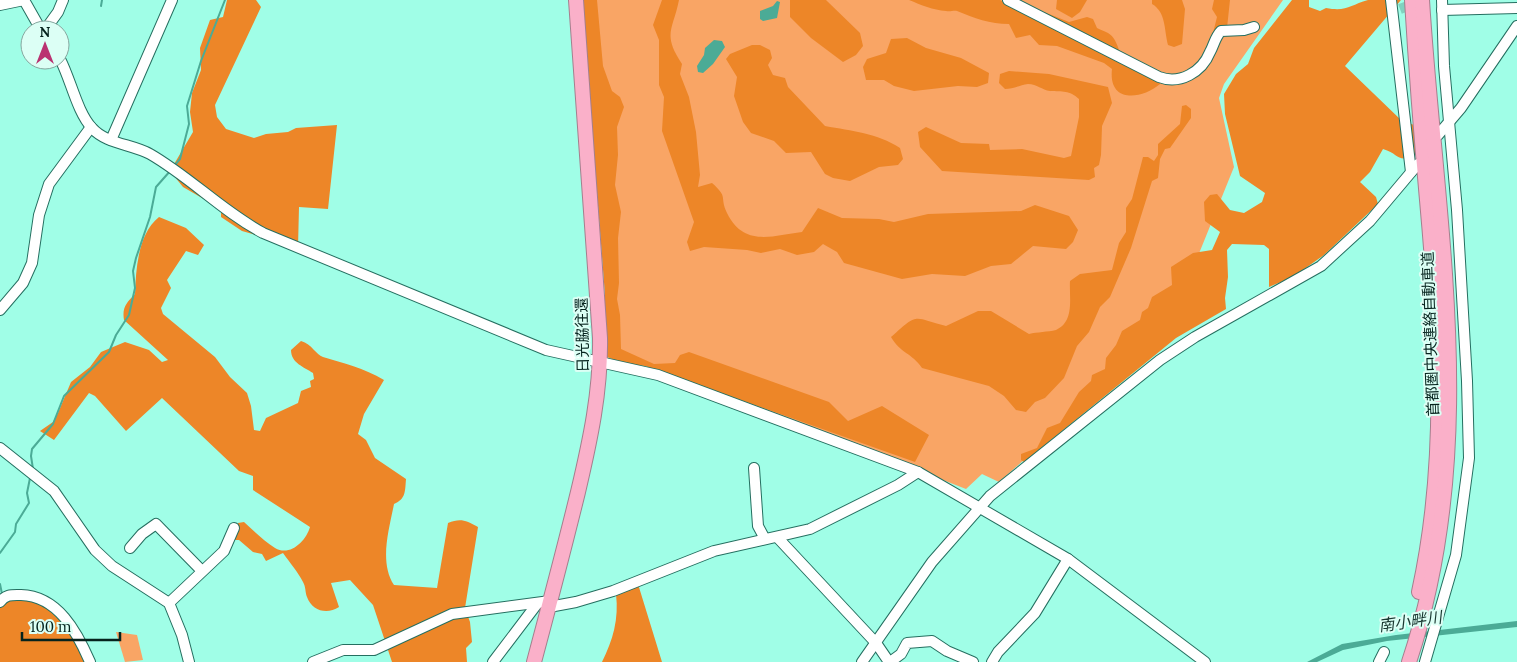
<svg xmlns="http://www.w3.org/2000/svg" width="1517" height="662" font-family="Lora,'Noto Sans JP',serif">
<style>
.green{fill:#f9a565}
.forest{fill:#ed8628}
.water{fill:#4bab96}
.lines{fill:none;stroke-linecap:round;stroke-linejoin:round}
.stream{stroke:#4bab96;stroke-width:2}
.minor-tunnel{stroke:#81d2bf;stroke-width:10;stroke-dasharray:10 5;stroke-linecap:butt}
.minor-casing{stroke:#256f60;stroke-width:12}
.highway-casing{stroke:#a47f8d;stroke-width:16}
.minor{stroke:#fff;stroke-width:10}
.highway{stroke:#fab0c9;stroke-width:14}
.labels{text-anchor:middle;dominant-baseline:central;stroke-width:4;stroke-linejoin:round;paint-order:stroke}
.street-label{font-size:15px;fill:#05231d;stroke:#dcfff5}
.water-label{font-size:16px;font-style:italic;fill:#1a3831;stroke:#dcfff5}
</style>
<rect width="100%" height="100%" fill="#a0fee7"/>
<g class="green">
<polygon points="593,0 1283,0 1224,84 1219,98 1234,167 1166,335 999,482 982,474 966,489 614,352"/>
<polygon points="116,632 137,635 143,660 125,662"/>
</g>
<g class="forest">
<polygon points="227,0 256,0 261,7 215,105 217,117 226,129 254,138 266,134 288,132 296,128 337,125 328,209 299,207 298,247 242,231 221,217 221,209 183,187 170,171 193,132 190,112 192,93 201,70 200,48 210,20 223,17"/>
<polygon points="582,0 597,0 603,66 612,91 620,97 624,107 617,127 618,155 615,185 621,212 618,238 619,283 617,299 620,315 621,349 654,364 675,363 680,355 689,352 829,402 848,421 882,406 929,435 915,462 645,366 625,364 607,357 603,319 605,295"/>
<path d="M662,0h17c-6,30 -17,34 3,64l-2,10 9,23 7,35 4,43 -2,12 14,-4c17,15 7,13 15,30 17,34 44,23 75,19l16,-24 24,10 37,1 15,3 34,-8 93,-3 14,-6 34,11 9,14 -5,12 -7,7 -33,-3 -22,18 -20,2 -26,10 -33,-2 -30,5 -58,-16 -7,-11 -14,-8 -9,8 -17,3 -17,-6 -19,4 -14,-3 -43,-3 -14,4 -3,-9 7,-20 -32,-91 2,-34 -5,-12v-45l-6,-15z"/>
<polygon points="790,0 826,0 860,33 863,46 856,55 843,62 811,38 790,17"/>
<path d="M909,0h91l22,13 22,-1 25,10 18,-5 6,2 4,9c3,2 8,3 11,5 12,7 10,25 20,33 9,7 22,9 33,14l-1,4c-19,16 -52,19 -48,-15l-8,-6 -47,-17 -18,-1 -9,-10 -14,3 -7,-14c-19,0 -35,-6 -52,-13 -3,-1 -7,1 -11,0 -13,-1 -25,-6 -37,-11z"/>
<polygon points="1057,0 1087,0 1080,12 1072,18 1056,9"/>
<path d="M1152,0h30l3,9 -3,35 -8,3 -6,-2c-4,-16 -2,-33 -16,-41z"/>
<polygon points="1214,0 1230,0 1227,28 1212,37 1217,17 1212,9"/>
<path d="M1292,0h17v7l11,4 6,-3c21,4 24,-3 42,-8 10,0 23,0 33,0l-56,66 56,54 13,5 3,12 -1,18c-19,9 -16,-1 -33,-6l-13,23 -10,10 16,15 2,7 -54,51 -31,22 -24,10v-38l-5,-4 -32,-1 -5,6 1,27 -3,21 1,11 -50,29 -152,124 -3,-2v-6l16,-6 10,-20 13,-5 19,-31 12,-11 1,-6 13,-6 1,-11 10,-13 6,-14 18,-11 2,-8 6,-4 4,-11 20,-12 -1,-18 22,-14 19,-3 8,-18 -15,-11 -1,-19 6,-7 7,-1 13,16 14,3 18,-11 3,-9 -25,-17 -15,-62 -1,-20 12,-20 12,-10 6,-16z"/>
<polygon points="907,38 926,48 961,58 989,73 988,83 977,87 958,86 914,91 894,86 884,80 866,80 863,67 867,59 886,53 891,39"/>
<path d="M752,45h8l10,5 2,8 -4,7 5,10 12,3 3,9 37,39c27,5 52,7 75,22l3,11 -5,6 -19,2 -29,14 -17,-3 -8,-4 -14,-22 -25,1 -12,-12 -23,-8 -8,-11 -9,-26 3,-19 -11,-18 4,-5z"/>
<path d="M1009,71l40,3 59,13 4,16 -10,23 -1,29 -2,10 -5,3 1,9 -6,3 -147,-9 -22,-24 -2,-15 8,-5 35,16 28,1 1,6 32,-1 42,9 7,-2 8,-39v-18c-10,-9 -16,-7 -29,-8 -8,-1 -13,-7 -22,-7 -8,1 -15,5 -23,5l-6,-6 1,-9z"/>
<path d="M1186,105l5,4v9l-21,30 -5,1 -5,10 -2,19 -6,3 -21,67 -21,49 -10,10 -11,25 -12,14 -13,32 -19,20 -10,4 -9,10 -10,-2 -12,-14 -15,-10 -67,-18c-10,-15 -22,-15 -31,-31 28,-25 21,-20 55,-11l32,-15h13l38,23c8,-2 19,-2 27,-4 19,-8 13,-33 14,-49l10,-7 32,-4 7,-27 7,-11v-24l6,-9 11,-42h5l6,4 4,-6v-11l22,-20 2,-18z"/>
<path d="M159,217l27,11 18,17 -6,10 -12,-4 -19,29 4,8 -10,20 2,6 52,43 15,20 17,16 4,13 3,24 6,1 6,-13 32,-15 3,-12 10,-4 -1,-6 4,-2 -1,-6c-9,-6 -22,-10 -22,-23l10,-9c11,3 15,14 22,16 20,6 41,11 61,23l-20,34 -6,20 8,6 9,18 31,21c-1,12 0,20 -12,25 -5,26 -15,58 0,81l43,3 11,-65c12,-5 18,-3 30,4l-13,81 5,14 2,20 -6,6 1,14h-75l-19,-57 -23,-25 -19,3 8,24c-12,8 -27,4 -32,-10 -2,-5 -1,-10 -4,-15 -5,-10 -13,-19 -20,-29l-17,8 -4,-7 -9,-2 -14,-12h-5l4,-17 6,-1c10,9 20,19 31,26 15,9 31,-7 35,-21l-57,-37v-14l-14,-5 -77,-73 -36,33 -31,-35 -6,-3 -35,47 -14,-9 13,-9 5,-9 13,-31 19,-15 11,-15 24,-10 24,8 13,12 6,-2 -44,-40c-2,-12 2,-17 11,-26 1,-26 3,-60 24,-77z"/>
<path d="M638,584l24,78h-60c11,-22 17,-43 14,-68z"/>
<polygon points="11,599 37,599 67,627 91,662 0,662 0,607"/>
</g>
<g class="water">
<polygon points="777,1 780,2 777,18 763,21 760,19 760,11 773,6"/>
<polygon points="714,40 722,41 725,47 713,64 703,73 698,72 697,66 704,55 705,48"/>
<polygon points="1517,621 1517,627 1387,641 1343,650 1317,662 1307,662 1342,644 1396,635"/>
</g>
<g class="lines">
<g class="stream">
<polyline points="101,6 102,0"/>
<polyline points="175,165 180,159 189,124 187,106 201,61 225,0"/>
<polyline points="33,469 31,456 32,449 53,424 64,396 109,352 116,335 129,315 135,288 133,271 136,258 150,217 156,187 171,170"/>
<polyline points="0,553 15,532 16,524 29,503 27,493 30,478"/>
<polyline points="0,584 2,594"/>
</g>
<polyline class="minor-tunnel" points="1400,9 1418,2"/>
<defs>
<g id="minor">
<polyline points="24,0 41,30"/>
<path d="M1008,0l151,77c21,8 43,-5 51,-25 4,-7 5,-15 11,-21l23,-1 10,-3"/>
<polyline points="1391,0 1411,172"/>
<polyline points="0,5 24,0"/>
<polyline points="1442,10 1517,8"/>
<polyline points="45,30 58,12 63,0"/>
<path d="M60,59c11,21 17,53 32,69 14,16 40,16 58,26 40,23 72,57 113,79l283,117 112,25 260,97 150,87 137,103"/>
<polyline points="1438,135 1461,108 1517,26"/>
<polyline points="111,140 172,0"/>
<polyline points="0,310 23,283 32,263 39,215 49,184 91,127"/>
<polyline points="0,448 54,491 95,550 112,566 169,603 182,635 189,662"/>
<polyline points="754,468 758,526 765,539"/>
<polyline points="777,537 876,643 889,662"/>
<polyline points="130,548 142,534 156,524 202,571"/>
<path d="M0,602c6,-8 12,-7 21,-7 37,1 56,37 69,67"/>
<polyline points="169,603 224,551 234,528"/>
<polyline points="549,607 576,602 613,591 714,551 810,529 898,485 918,472"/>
<polyline points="313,662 343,650 374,650 452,614 550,601"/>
<polyline points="493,662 537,604"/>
<polyline points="862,662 932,562 990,496 1160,360 1195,337 1321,266 1370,221 1418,164"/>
<polyline points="890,662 901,654 907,643 932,641 947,651 973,662"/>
<polyline points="992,662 998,652 1035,613 1068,559"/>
<polyline points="1379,662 1384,652"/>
<polyline points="1425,662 1456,555 1469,458 1467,381 1457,210 1444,66 1442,0"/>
</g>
<g id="highway">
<path d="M1412,0c4,67 9,133 15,200 12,134 21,259 -8,392"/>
<path d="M534,662c15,-56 30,-113 44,-170 12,-51 23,-101 22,-154l-24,-338"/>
<path d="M1409,662c73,-219 27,-438 13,-662"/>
</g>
</defs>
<use href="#minor" class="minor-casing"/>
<use href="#highway" class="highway-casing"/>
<use href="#minor" class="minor"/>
<use href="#highway" class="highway"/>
</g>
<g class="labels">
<g class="street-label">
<text transform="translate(1430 334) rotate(-92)">首都圏中央連絡自動車道</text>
<text transform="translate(582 335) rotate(-91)">日光脇往還</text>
</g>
<g class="water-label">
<text transform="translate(1410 621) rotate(-8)">南小畔川</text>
</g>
</g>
<g transform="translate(45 45)"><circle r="24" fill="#dcfff5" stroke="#86a79f"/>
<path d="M0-4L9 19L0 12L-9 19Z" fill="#ba3271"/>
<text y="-8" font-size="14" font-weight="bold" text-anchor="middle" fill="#05231d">N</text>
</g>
<path d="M22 632v8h98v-8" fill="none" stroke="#05231d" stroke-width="2.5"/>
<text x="30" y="632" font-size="15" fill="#05231d" stroke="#dcfff5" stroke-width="4" paint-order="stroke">100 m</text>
</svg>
